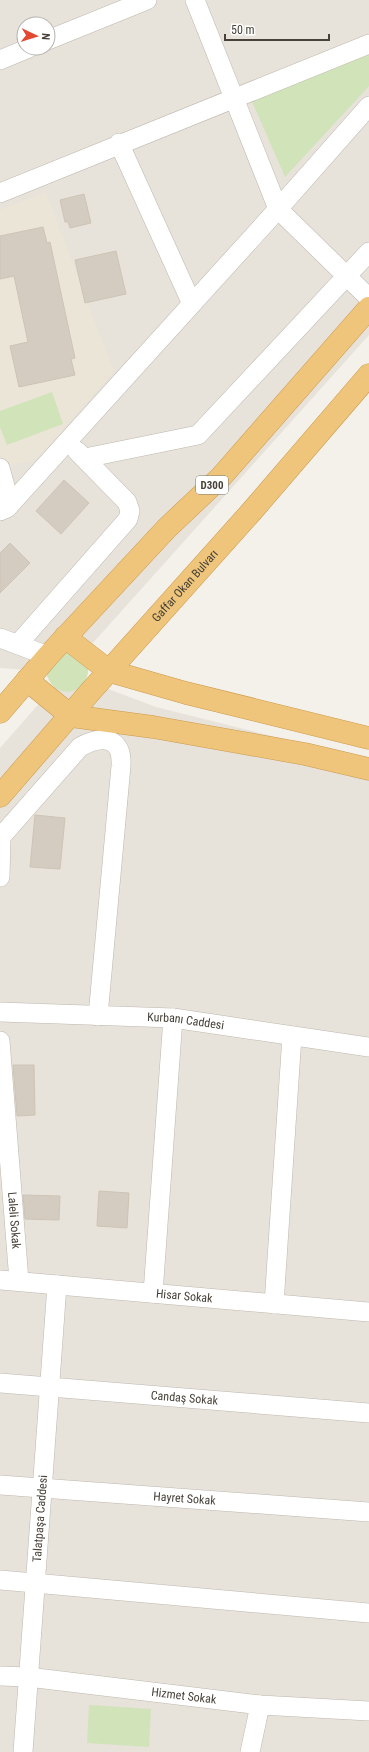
<svg xmlns="http://www.w3.org/2000/svg" width="369" height="1752" font-family="'Roboto Condensed',sans-serif">
<style>
.residential{fill:#e7e2da;fill-rule:evenodd}
.education{fill:#ebe5d7}
.green{fill:#d1e3b9}
.building{fill:#d4ccc1;stroke:#cec4b5}
.lines{fill:none;stroke-linecap:round;stroke-linejoin:round}
.minor-casing{stroke:#beb8ae;stroke-width:20}
.highway-casing{stroke:#cd9a4c;stroke-width:23}
.minor{stroke:#fff;stroke-width:19}
.highway{stroke:#eec57b;stroke-width:22}
.labels{text-anchor:middle;dominant-baseline:central;stroke-width:3;stroke-linejoin:round;paint-order:stroke}
.shield{fill:#fff;stroke:#7e7a74;stroke-width:1}
.shield-label{font-size:11px;font-weight:bold;fill:#474139}
.street-label{font-size:12px;fill:#474139;stroke:#fff}
</style>
<rect width="100%" height="100%" fill="#f4f1eb"/>
<path class="residential" d="M0,0h369v335l-303,338 90,34 213,53v992h-369v-1004l66,-75 -66,-5zM24,24h24v24h-24z"/>
<polygon class="education" points="46,192 114,372 37,459 4,466 0,453 0,210"/>
<g class="green">
<polygon points="369,51 369,86 285,177 251,99"/>
<polygon points="52,392 63,424 7,445 0,427 0,411"/>
<path d="M69,650l19,14c4,31 -35,39 -42,8z"/>
<polygon points="89,1705 151,1709 149,1747 87,1743"/>
</g>
<g class="building">
<polygon points="84,194 91,223 70,228 68,222 65,222 60,200"/>
<polygon points="43,227 47,243 50,242 75,358 71,359 75,375 19,387 10,346 28,342 14,276 0,279 0,236"/>
<polygon points="116,251 126,294 85,303 75,260"/>
<polygon points="64,480 89,503 61,534 36,511"/>
<polygon points="10,543 30,563 0,593 0,553"/>
<polygon points="35,815 65,818 60,869 30,867"/>
<polygon points="13,1065 34,1065 35,1115 17,1116"/>
<polygon points="99,1191 129,1193 127,1228 97,1226"/>
<polygon points="23,1195 60,1196 59,1220 25,1219"/>
</g>
<g class="lines">
<defs>
<g id="minor">
<polyline points="195,0 278,209 369,298"/>
<polyline points="48,40 147,0"/>
<polyline points="0,60 29,48"/>
<polyline points="119,143 192,304"/>
<polyline points="0,193 369,44"/>
<polyline points="85,458 198,435 369,252"/>
<polyline points="0,468 10,504"/>
<polyline points="0,511 7,508 278,209 369,106"/>
<polyline points="0,638 48,656"/>
<polyline points="18,644 128,519 130,511 127,502 77,451"/>
<path d="M0,838l80,-91c21,-12 43,-11 41,19l-23,250"/>
<polyline points="0,877 1,837"/>
<path id="s1" d="M0,1012l173,6 196,29"/>
<path id="s2" d="M0,1041l19,240"/>
<path id="s3" d="M0,1280l369,32"/>
<polyline points="153,1293 173,1018"/>
<polyline points="274,1304 292,1036"/>
<path id="s4" d="M0,1383l369,30"/>
<path id="s5" d="M0,1485l369,27"/>
<polyline points="0,1580 369,1613"/>
<path id="s6" d="M0,1676l28,1 232,28 109,6"/>
<path id="s7" d="M23,1752l34,-467"/>
<polyline points="250,1752 260,1705"/>
</g>
<g id="highway">
<polyline points="65,637 109,671 186,693 369,738"/>
<polyline points="27,680 71,716 153,727 305,754 369,769"/>
<polyline points="0,712 48,656 167,528 221,477 369,308"/>
<path id="s8" d="M0,796l90,-104 162,-181 117,-136"/>
</g>
</defs>
<use href="#minor" class="minor-casing"/>
<use href="#highway" class="highway-casing"/>
<use href="#minor" class="minor"/>
<use href="#highway" class="highway"/>
</g>
<g class="labels">
<rect class="shield" x="196" y="476" width="32" height="18" rx="3"/>
<g class="shield-label">
<text x="212" y="485">D300</text>
</g>
<g class="street-label">
<text stroke="none"><textPath href="#s8" startOffset="280">Gaffar Okan Bulvarı</textPath></text>
<text stroke="none"><textPath href="#s1" startOffset="186">Kurbanı Caddesi</textPath></text>
<text stroke="none"><textPath href="#s2" startOffset="180">Laleli Sokak</textPath></text>
<text stroke="none"><textPath href="#s3" startOffset="185">Hisar Sokak</textPath></text>
<text stroke="none"><textPath href="#s4" startOffset="185">Candaş Sokak</textPath></text>
<text stroke="none"><textPath href="#s5" startOffset="185">Hayret Sokak</textPath></text>
<text stroke="none"><textPath href="#s7" startOffset="234">Talatpaşa Caddesi</textPath></text>
<text stroke="none"><textPath href="#s6" startOffset="185">Hizmet Sokak</textPath></text>
</g>
</g>
<g transform="translate(36 36) rotate(94)"><circle r="19" fill="#ffffff" stroke="#b5b3b0"/>
<path d="M0-3L7 15L0 10L-7 15Z" fill="#e24933"/>
<text y="-6" font-size="11" font-weight="bold" text-anchor="middle" fill="#474139">N</text>
</g>
<path d="M225 34v6h104v-6" fill="none" stroke="#474139" stroke-width="2"/>
<text x="231" y="34" font-size="12" fill="#474139" stroke="#ffffff" stroke-width="3" paint-order="stroke">50 m</text>
</svg>
